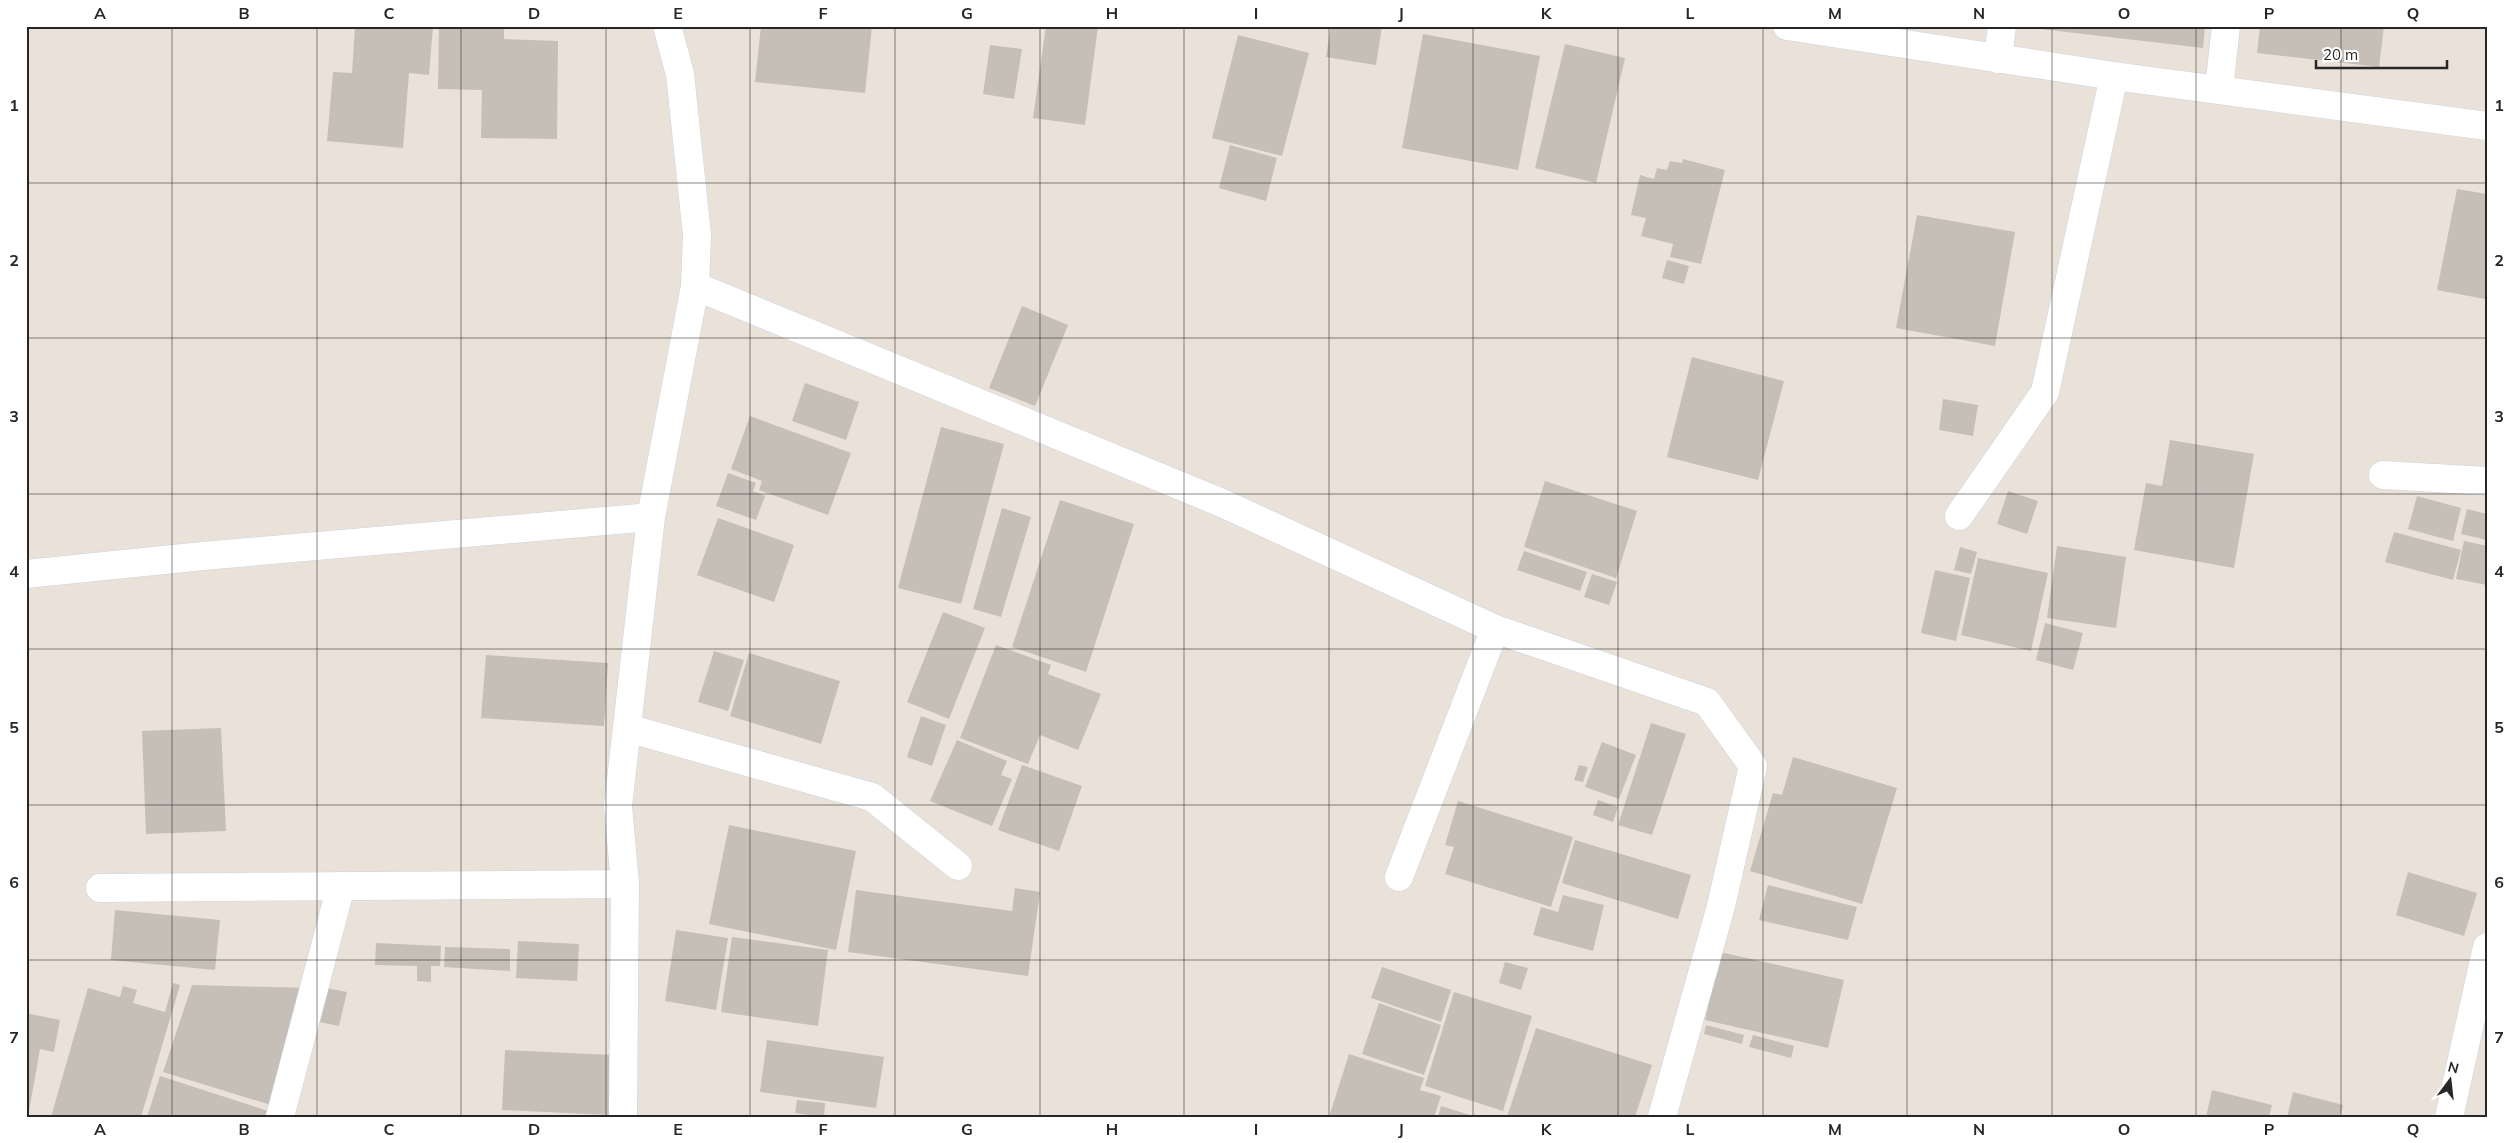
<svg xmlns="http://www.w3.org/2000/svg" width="2513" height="1143" font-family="Mulish,sans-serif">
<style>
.building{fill:#c5bfb8}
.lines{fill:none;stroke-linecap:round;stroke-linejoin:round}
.minor-casing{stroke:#cdd2e1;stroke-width:29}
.minor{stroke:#fff;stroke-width:28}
.grid{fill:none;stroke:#272727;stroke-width:1;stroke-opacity:0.55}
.neatline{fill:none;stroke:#272727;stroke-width:2}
.grid-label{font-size:16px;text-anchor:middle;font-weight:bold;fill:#272727}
</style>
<rect width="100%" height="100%" fill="#eae2d8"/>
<g class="building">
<polygon points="355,26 433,26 429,75 409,73 403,148 327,141 333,72 352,73"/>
<polygon points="439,26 504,26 504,39 558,41 557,139 481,138 482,90 438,89"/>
<polygon points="761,26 872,26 865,93 755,82"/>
<polygon points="1046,26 1098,26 1085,125 1033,118"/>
<polygon points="1331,26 1382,26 1376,65 1326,57"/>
<polygon points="2041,26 2205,26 2203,48 2041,29"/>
<polygon points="2260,26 2384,26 2379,67 2257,53"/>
<polygon points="1423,34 1540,56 1518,170 1402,148"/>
<polygon points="1238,35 1309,53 1282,156 1212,138"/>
<polygon points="1565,44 1625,58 1596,183 1535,168"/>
<polygon points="990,45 1022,49 1014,99 983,94"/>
<polygon points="1230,145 1277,158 1266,201 1219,188"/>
<polygon points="1683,159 1725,170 1701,264 1670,257 1673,244 1641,236 1646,218 1631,215 1640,175 1654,179 1657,168 1667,170 1670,161 1682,163"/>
<polygon points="2457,189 2487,194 2487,287 2485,299 2437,290"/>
<polygon points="1917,215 2015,232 1995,346 1896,328"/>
<polygon points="1667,260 1689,266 1684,284 1662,278"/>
<polygon points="1022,306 1068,325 1035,406 989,388"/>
<polygon points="1692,357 1784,381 1758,480 1667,457"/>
<polygon points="805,383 859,402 846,440 792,421"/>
<polygon points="1943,399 1978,405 1973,436 1939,430"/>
<polygon points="750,416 851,453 828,515 759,490 762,481 731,469"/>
<polygon points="941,427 1004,444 961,604 898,588"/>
<polygon points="2170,440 2254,454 2234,568 2134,550 2146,483 2162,486"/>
<polygon points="728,473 756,483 753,491 765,496 756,520 716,506"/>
<polygon points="1545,481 1637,511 1616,578 1524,547"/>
<polygon points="2008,491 2038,501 2027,534 1997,524"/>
<polygon points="2417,496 2461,508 2453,541 2408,529"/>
<polygon points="1060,500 1134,524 1086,672 1012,647"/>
<polygon points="1002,508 1031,517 1001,617 973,609"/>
<polygon points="2467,509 2487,514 2487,540 2461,534"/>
<polygon points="718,518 794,545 774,602 697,575"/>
<polygon points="2394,532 2461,550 2453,580 2385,562"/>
<polygon points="2464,541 2487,546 2487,585 2456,579"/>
<polygon points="2057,546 2126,557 2116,628 2047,618"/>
<polygon points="1960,547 1977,552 1971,574 1954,570"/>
<polygon points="1524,551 1587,572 1580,591 1517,570"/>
<polygon points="1978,558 2048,573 2031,651 1961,635"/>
<polygon points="1935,570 1970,578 1956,641 1921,633"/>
<polygon points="1592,574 1617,582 1609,605 1584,597"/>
<polygon points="943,612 985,628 949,719 907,702"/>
<polygon points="2045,623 2083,633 2073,670 2036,660"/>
<polygon points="996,645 1051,665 1048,674 1101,694 1078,750 1040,735 1028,764 960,738"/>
<polygon points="714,651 744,660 728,711 698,702"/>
<polygon points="749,653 840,681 821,744 730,716"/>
<polygon points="486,655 608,663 604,726 481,718"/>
<polygon points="921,716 946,725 932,766 907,757"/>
<polygon points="1651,723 1686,734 1652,835 1618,825"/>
<polygon points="221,728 226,831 146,834 142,731"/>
<polygon points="957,740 1007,761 1001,775 1012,779 992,826 930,801"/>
<polygon points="1602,742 1636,755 1619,799 1585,787"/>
<polygon points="1793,757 1897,788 1862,904 1750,871 1773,793 1782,795"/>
<polygon points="1022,765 1082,786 1059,851 998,830"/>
<polygon points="1579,765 1588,767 1583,782 1574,780"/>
<polygon points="1598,800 1618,807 1613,822 1593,815"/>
<polygon points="1458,801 1573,837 1551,907 1445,874 1454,847 1445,845"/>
<polygon points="729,825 856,851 836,950 709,924"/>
<polygon points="1575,840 1691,875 1678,919 1562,883"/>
<polygon points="2408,872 2477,893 2464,936 2396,915"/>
<polygon points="1768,885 1857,907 1848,940 1759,920"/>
<polygon points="1015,888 1040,892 1028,976 848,952 856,890 1012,911"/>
<polygon points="1563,895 1604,905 1593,951 1533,935 1541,907 1558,912"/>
<polygon points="115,910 220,920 215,970 111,960"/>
<polygon points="676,930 728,938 716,1010 665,1001"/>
<polygon points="732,937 828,950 818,1026 721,1012"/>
<polygon points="518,941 579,944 577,981 516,978"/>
<polygon points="376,943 441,946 440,966 431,966 431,982 417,981 417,966 375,965"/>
<polygon points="445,947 510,949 510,971 444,967"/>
<polygon points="1720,952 1844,980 1828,1048 1705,1020"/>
<polygon points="1505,962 1528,968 1521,990 1499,983"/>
<polygon points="1382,967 1451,990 1441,1022 1371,998"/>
<polygon points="173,983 180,985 141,1117 51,1117 88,988 120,997 123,986 137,990 133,1003 165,1012"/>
<polygon points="192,985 310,988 274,1106 163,1072"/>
<polygon points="316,986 347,992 339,1026 309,1020"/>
<polygon points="1454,992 1532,1016 1503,1111 1425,1086"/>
<polygon points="1379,1003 1441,1025 1424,1075 1362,1054"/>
<polygon points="26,1013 60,1020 54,1052 40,1049 28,1117"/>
<polygon points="1706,1025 1744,1035 1742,1044 1704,1034"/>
<polygon points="1536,1028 1652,1065 1635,1117 1507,1117"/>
<polygon points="1753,1035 1794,1046 1791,1058 1749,1047"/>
<polygon points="767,1040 884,1057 876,1108 760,1092"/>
<polygon points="505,1050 613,1055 610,1115 502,1110"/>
<polygon points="1349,1054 1424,1078 1420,1090 1441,1096 1434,1117 1329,1117"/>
<polygon points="160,1076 268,1111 266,1117 147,1117"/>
<polygon points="2212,1090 2272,1105 2269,1117 2206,1117"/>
<polygon points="2293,1092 2343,1105 2340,1117 2287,1117"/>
<polygon points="797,1100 825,1103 824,1117 795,1113"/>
<polygon points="1441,1106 1473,1116 1473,1117 1438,1117"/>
</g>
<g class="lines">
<defs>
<g id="minor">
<polyline points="1787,26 2114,76 2487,126"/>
<polyline points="1998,59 2002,26"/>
<polyline points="2219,89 2226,26"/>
<polyline points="695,286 1222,503 1495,629 1707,702 1753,766 1721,906 1662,1117"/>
<polyline points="2383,475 2487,481"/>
<polyline points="1959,516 2045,392 2114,76"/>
<polyline points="26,574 203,556 651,517"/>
<polyline points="627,728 872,797 958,866"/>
<polyline points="1399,877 1495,629"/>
<polyline points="100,888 625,884"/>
<polyline points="280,1117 341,886"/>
<polyline points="623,1117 625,884 618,806 651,517 695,286 697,235 680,74 667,26"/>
<polyline points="2449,1117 2487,947"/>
</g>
</defs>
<use href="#minor" class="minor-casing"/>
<use href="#minor" class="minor"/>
</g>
<path class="grid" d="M172,26v1091M317,26v1091M461,26v1091M606,26v1091M750,26v1091M895,26v1091M1040,26v1091M1184,26v1091M1329,26v1091M1473,26v1091M1618,26v1091M1763,26v1091M1907,26v1091M2052,26v1091M2196,26v1091M2341,26v1091M26,183h2461M26,338h2461M26,494h2461M26,649h2461M26,805h2461M26,960h2461"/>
<rect width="2513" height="1143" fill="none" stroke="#ffffff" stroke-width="55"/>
<g transform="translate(2450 1080) rotate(15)" stroke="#ffffff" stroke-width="4" paint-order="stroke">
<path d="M0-4L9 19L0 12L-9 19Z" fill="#272727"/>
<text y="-8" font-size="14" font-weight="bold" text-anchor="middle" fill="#272727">N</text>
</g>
<path d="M2316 60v8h131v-8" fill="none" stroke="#272727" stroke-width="2.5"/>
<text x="2323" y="60" font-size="15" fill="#272727" stroke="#ffffff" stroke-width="4" paint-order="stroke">20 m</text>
<rect x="28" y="28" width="2458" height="1088" class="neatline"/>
<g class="grid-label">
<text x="100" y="19">A</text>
<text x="244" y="19">B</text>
<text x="389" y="19">C</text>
<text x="534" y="19">D</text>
<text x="678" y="19">E</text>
<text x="823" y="19">F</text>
<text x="967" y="19">G</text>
<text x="1112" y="19">H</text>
<text x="1256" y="19">I</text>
<text x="1401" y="19">J</text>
<text x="1546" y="19">K</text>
<text x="1690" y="19">L</text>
<text x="1835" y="19">M</text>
<text x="1979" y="19">N</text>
<text x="2124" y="19">O</text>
<text x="2269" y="19">P</text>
<text x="2413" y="19">Q</text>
<text x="14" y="111">1</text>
<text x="2499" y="111">1</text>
<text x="14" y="266">2</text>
<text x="2499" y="266">2</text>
<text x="14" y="422">3</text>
<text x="2499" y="422">3</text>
<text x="14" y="577">4</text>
<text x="2499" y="577">4</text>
<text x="14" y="733">5</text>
<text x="2499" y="733">5</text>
<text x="14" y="888">6</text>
<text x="2499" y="888">6</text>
<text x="14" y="1043">7</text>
<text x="2499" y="1043">7</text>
<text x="100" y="1135">A</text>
<text x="244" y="1135">B</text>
<text x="389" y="1135">C</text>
<text x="534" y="1135">D</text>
<text x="678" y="1135">E</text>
<text x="823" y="1135">F</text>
<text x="967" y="1135">G</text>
<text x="1112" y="1135">H</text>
<text x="1256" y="1135">I</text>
<text x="1401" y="1135">J</text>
<text x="1546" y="1135">K</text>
<text x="1690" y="1135">L</text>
<text x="1835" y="1135">M</text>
<text x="1979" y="1135">N</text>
<text x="2124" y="1135">O</text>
<text x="2269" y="1135">P</text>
<text x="2413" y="1135">Q</text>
</g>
</svg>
